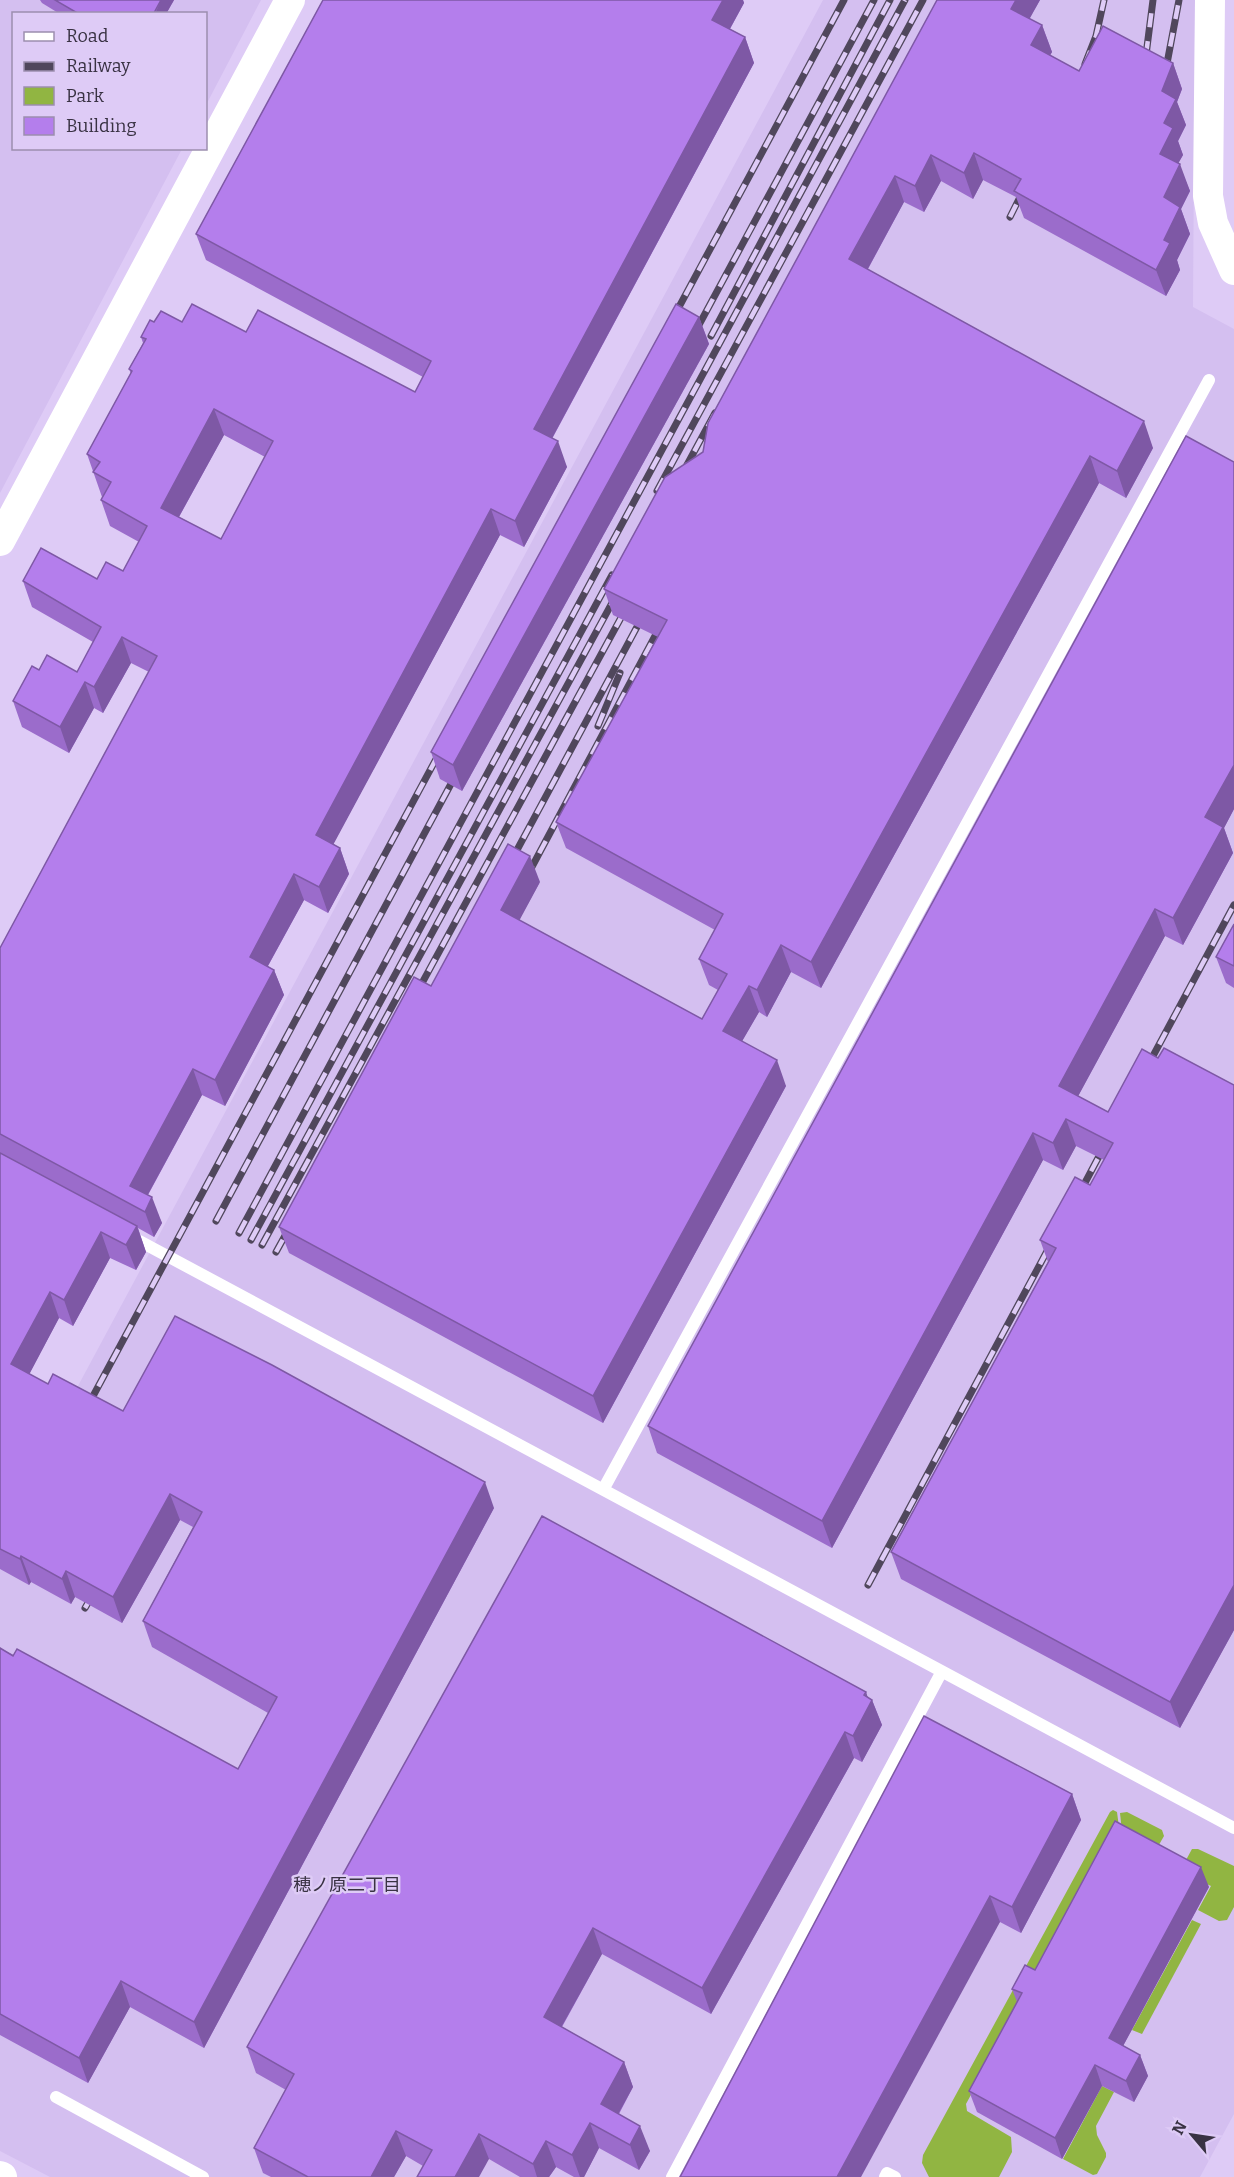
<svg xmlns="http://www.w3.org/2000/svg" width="1234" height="2177" font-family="Bitter,'Noto Sans JP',serif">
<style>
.built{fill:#d4bff0}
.green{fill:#91b542}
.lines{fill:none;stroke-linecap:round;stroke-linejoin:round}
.service{stroke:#fff;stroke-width:12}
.tertiary{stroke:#fff;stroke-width:30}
.rail-casing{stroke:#50475c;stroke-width:7}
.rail{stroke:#decbf6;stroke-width:4.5;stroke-dasharray:14;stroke-linecap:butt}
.wall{fill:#9b6ccb;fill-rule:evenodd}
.shaded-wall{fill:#7e58a5}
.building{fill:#b47eec;stroke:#7e58a5;stroke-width:1.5;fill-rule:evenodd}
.labels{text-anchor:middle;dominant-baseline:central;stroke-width:5;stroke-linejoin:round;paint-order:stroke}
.neighbourhood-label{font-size:18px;fill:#393243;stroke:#decbf6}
</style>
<rect width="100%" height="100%" fill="#decbf6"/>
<g class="built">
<polygon points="0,0 261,0 206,105 206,14 14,14 14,148 182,149 0,493"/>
<polygon points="823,0 1195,0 1193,307 1234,329 1234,2114 1200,2177 50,2177 0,2151 0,1531"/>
</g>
<g class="green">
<polygon points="1113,1810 1117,1812 1120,1835 1097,1862 966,2104 967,2111 1011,2137 1012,2152 999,2177 929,2177 922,2163 923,2155 1110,1812"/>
<polygon points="1127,1812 1162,1830 1164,1836 1152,1857 1123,1841 1120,1813"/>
<polygon points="1192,1849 1198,1849 1234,1866 1234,1907 1227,1920 1219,1921 1198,1910 1211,1886 1180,1871"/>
<polygon points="1192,1920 1201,1924 1142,2034 1132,2030"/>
<polygon points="1102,2086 1114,2092 1096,2126 1097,2135 1106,2153 1106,2157 1097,2174 1093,2175 1063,2159"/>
</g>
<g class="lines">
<g class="service">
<path d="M130,1236c369,195 735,397 1104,592"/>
<polyline points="604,1488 1209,380"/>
<polyline points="56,2097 203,2177"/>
<polyline points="672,2177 941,1673"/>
<polyline points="885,2177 887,2173 895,2177"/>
</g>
<g class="tertiary">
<polyline points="1210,0 1208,196 1213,223 1234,270"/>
<polyline points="0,541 290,0"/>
<polyline points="0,2176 2,2177"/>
</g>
<defs>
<g id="rail">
<polyline points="1146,55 1153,0"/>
<polyline points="1085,64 1096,36 1104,0"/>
<polyline points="1165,74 1179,0"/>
<polyline points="1010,217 1025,187"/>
<polyline points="672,320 844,0"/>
<polyline points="693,336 874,0"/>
<polyline points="711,336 890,0"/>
<polyline points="681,476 715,413"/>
<polyline points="657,491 923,0"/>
<polyline points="598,726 620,673"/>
<polyline points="510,863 645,612"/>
<polyline points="526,878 663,621"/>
<polyline points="415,996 629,603"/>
<polyline points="1146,1069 1234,905"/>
<polyline points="1078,1196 1106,1143"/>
<polyline points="216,1221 459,769"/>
<polyline points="239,1233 905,0"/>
<polyline points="251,1240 612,575"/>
<polyline points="262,1245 618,592"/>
<polyline points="276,1252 292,1223"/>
<polyline points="85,1411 442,748"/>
<polyline points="868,1585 1053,1240"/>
<polyline points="85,1608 96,1589"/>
</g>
</defs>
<use href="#rail" class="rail-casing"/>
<use href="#rail" class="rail"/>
</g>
<g class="wall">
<polygon points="40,0 174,0 166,14 60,14 42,3"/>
<path d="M323,0h420l1,3 -14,26 15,8 9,26 -202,376 15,28 -43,80 -24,-12 -167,309 7,4 9,26 -21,39 -24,-13 -36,66 6,4 10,25 -59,111 -23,-11 -54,100 14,28 -8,14 -16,-9 8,24 -10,18 -26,-12 -37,68 -14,-8 -30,56 19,10 75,27 371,97 -290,540 -74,-41 -42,76 -88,-48v-387l238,121 30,-56 -116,-66 -9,-26 50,-94 -13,-7 -58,103 -47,-26 -4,7 -40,-22 -2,3 -29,-16v-621l149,-276 -18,-9 -28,50 -9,-5 -25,45 -47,-26 -9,-26 26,-31 38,2 16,-30 -61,-35 -9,-26 74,-2 26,-8 16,-29 -29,-16 -9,-26 1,-3 -15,-43 44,-80 -2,-5 14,-26 -2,-6 13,-15h28l64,10 169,60 8,-15 -217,-117 -10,-26zM224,435l41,22 -44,82 -42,-22z"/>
<polygon points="937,0 1040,0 1029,19 1042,25 1052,52 1050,55 1079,71 1173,63 1182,89 1177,102 1186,125 1178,141 1183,155 1178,163 1190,191 1181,209 1190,234 1177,260 1180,270 1166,296 1024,218 1016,197 983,180 973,199 941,181 924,212 904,202 868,269 1153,448 1126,498 1099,483 821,988 791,972 767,1017 759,1012 742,1041 786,1086 603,1423 289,1253 279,1227 431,986 540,882 519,920 702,1019 718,990 709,985 699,959 715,930 566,848 556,822 658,637 613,615 604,589 703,452"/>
<polygon points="699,317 709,344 462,791 440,779 431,752"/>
<polygon points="1234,462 1234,809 1224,828 1233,853 1183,945 1165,936 1078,1096 1108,1112 1158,1058 1234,1085 1234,1630 1180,1728 901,1579 891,1552 1048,1262 1040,1240 1090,1185 1104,1160 1076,1146 1063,1170 1043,1160 832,1548 657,1453 648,1426"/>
<polygon points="1234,924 1234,988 1226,983 1216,957"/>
<polygon points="866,1692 867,1697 872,1700 882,1725 862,1762 854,1758 711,2014 602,1954 562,2027 624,2062 633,2087 619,2114 650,2151 639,2170 599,2148 584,2177 574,2177 556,2167 549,2177 520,2177 489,2159 423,2166 406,2156 394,2177 271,2177 263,2173 254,2148 286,2090 256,2073 247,2047"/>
<polygon points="1072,1794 1081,1820 1021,1933 1000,1922 680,2177"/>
<polygon points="1209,1887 1123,2046 1140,2055 1148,2076 1134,2102 1102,2086 1062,2159 977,2112 969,2091 1017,2002 1012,1989 1035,1970"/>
</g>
<g class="shaded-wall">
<polygon points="161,0 174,0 166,14 155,14"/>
<polygon points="723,0 743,0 744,3 721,45 712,20"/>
<polygon points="1016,0 1040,0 1020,36 1011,9"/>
<polygon points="1042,25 1052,52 1041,71 1031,45"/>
<polygon points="745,37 754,63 543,455 534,429"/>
<polygon points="1173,63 1182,89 1177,102 1186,125 1178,141 1183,155 1169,180 1160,154 1162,91"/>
<polygon points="974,153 983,180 973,199 964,173"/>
<polygon points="931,155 941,181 924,212 915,186"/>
<polygon points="1180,164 1190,191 1181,209 1190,234 1177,260 1180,270 1166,296 1156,270 1164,240 1164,197"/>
<polygon points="895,176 904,202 859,285 849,259"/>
<polygon points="699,317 709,344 462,791 453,765"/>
<polygon points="214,409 224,435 170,533 161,508"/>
<polygon points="1144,421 1153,448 1126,498 1117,471"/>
<polygon points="558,441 567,467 524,547 515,521"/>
<polygon points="1090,456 1099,483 821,988 811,962"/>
<polygon points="491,509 500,535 325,860 316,835"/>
<polygon points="122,637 131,663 103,713 94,687"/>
<polygon points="85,682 94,708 69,753 60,727"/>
<polygon points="1234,765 1234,809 1224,828 1233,853 1183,945 1173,918 1205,817"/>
<polygon points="340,848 349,874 328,913 319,887"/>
<polygon points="530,856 540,882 511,936 501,910"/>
<polygon points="294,874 304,900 259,982 250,957"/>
<polygon points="1155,909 1165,936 1069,1113 1059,1086"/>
<polygon points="781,945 791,972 767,1017 757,990"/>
<polygon points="274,970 284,995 225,1106 215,1080"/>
<polygon points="749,986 759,1012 733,1057 723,1031"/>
<polygon points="777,1060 786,1086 603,1423 593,1396"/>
<polygon points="193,1069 202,1095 140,1209 130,1186"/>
<polygon points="1066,1119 1076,1146 1063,1170 1053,1143"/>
<polygon points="1033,1133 1043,1160 832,1548 822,1521"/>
<polygon points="152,1197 162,1223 154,1237 145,1212"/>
<polygon points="137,1226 146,1252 136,1270 126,1245"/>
<polygon points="101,1232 110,1258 73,1326 64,1300"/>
<polygon points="50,1292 59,1318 21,1390 11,1364"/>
<polygon points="485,1482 494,1508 204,2048 194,2022"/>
<polygon points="170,1494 180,1520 122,1623 113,1597"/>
<polygon points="21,1556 31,1582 29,1585 20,1559"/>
<polygon points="66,1571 75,1597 71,1604 62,1579"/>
<polygon points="1234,1585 1234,1630 1180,1728 1170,1702"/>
<polygon points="866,1692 870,1704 872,1700 882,1725 862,1762 853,1736"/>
<polygon points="845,1732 854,1758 711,2014 702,1988"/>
<polygon points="1072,1794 1081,1820 1021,1933 1012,1907"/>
<polygon points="1201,1867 1209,1887 1116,2059 1109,2038"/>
<polygon points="990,1896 1000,1922 861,2177 837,2177"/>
<polygon points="593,1928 602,1954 553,2042 544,2017"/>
<polygon points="121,1981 130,2007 88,2083 79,2058"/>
<polygon points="1140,2055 1148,2076 1134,2102 1126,2081"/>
<polygon points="624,2062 633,2087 610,2129 601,2104"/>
<polygon points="1095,2065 1102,2086 1062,2159 1055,2138"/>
<polygon points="590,2123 599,2148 584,2177 580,2177 572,2155"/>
<polygon points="640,2126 650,2151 639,2170 630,2145"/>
<polygon points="396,2131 406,2156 394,2177 371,2177"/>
<polygon points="479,2134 489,2159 479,2177 455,2177"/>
<polygon points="546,2141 556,2167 549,2177 537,2177 533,2164"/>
</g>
<g class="building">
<polygon points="55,0 161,0 154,13 156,14 79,14"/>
<path d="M323,0h400l-11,20 33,17 -211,392 24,12 -43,80 -24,-12 -175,326 24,13 -21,39 -25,-13 -44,83 24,13 -59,110 -22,-11 -63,117 22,11 -7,15 -145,-78v-186l157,-292 -35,-19 -28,50 -9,-5 -25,45 -47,-26 19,-35 7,4 8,-15 30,17 24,-45 -78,-46 18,-33 56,31 9,-17 17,9 24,-45 -46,-26 10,-18 -18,-10 7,-10 -13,-8 45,-83 -3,-2 17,-30 -5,-2 9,-17 4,2 7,-11 21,11 10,-18 54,28 12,-22 157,82 16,-31 -235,-127zM214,409l59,32 -52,98 -60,-31z"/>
<polygon points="937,0 1016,0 1011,9 1042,25 1031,45 1079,71 1103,26 1173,63 1162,91 1176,99 1164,123 1173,128 1160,154 1180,164 1164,197 1180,207 1164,240 1170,243 1156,270 1014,191 1021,179 974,153 964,173 931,155 915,186 895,176 849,259 1144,421 1117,471 1090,456 811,962 781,945 757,990 749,986 723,1031 777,1060 593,1396 279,1227 414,977 431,986 508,844 530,856 501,910 702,1019 727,974 699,959 723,914 556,822 667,620 604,589 665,477 703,452 708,423"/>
<polygon points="676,304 699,317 453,765 431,752"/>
<polygon points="1186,436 1234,462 1234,765 1205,817 1223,827 1173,918 1155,909 1059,1086 1108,1112 1142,1049 1158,1058 1164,1048 1234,1085 1234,1585 1170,1702 891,1552 1056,1248 1040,1240 1075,1177 1090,1185 1113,1143 1066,1119 1053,1143 1033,1133 822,1521 648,1426"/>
<polygon points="1234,924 1234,966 1216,957"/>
<polygon points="0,1153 137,1226 126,1245 101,1232 64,1300 50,1292 11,1364 48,1384 53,1374 123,1411 175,1316 272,1365 485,1482 194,2022 121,1981 79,2058 0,2014 0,1648 13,1656 17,1649 238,1769 277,1697 143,1621 202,1512 170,1494 113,1597 66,1571 62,1579 21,1556 20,1559 0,1549"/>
<polygon points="542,1516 866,1692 864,1695 872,1700 853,1736 845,1732 702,1988 593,1928 544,2017 624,2062 601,2104 640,2126 630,2145 590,2123 572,2155 546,2141 533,2164 479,2134 455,2177 417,2177 432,2150 396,2131 371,2177 308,2177 254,2148 294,2074 247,2047"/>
<polygon points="924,1716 1072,1794 1012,1907 990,1896 837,2177 680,2177"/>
<polygon points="1115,1821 1201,1867 1109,2038 1140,2055 1126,2081 1095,2065 1055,2138 969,2091 1022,1993 1012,1989 1025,1965 1035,1970"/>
</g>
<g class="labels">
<g class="neighbourhood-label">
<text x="347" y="1885">穂ノ原二丁目</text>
</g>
</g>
<rect x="12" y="12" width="195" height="138" fill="#decbf6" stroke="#9c8eae" stroke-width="1.5"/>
<rect x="24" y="32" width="30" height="9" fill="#ffffff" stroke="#9c8eae" stroke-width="1.5"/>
<text x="66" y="42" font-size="18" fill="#393243">Road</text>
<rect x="24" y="62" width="30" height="9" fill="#50475c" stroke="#9c8eae" stroke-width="1.5"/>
<text x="66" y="72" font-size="18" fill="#393243">Railway</text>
<rect x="24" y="87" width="30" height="18" fill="#91b542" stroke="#9c8eae" stroke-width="1.5"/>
<text x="66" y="102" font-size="18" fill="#393243">Park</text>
<rect x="24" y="117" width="30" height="18" fill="#b47eec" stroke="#9c8eae" stroke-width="1.5"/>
<text x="66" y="132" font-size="18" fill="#393243">Building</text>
<g transform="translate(1192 2135) rotate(299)" stroke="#decbf6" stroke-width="4.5" paint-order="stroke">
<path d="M0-4.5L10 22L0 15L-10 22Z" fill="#393243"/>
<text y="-9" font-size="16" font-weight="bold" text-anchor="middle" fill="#393243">N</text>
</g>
</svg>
